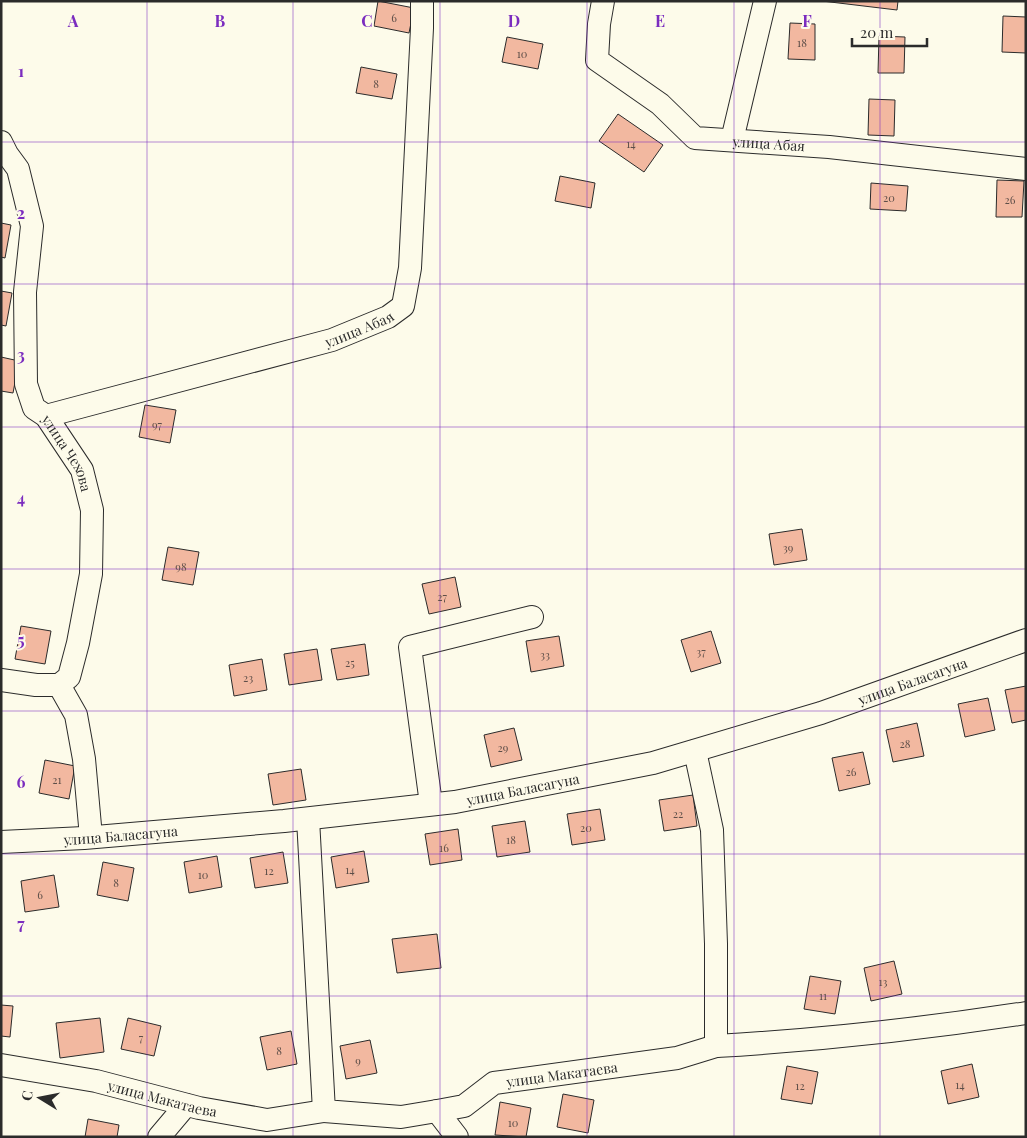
<svg xmlns="http://www.w3.org/2000/svg" width="1027" height="1138" font-family="'Playfair Display',serif">
<style>
.building{fill:#f2b8a0;stroke:#2b2b2b}
.lines{fill:none;stroke-linecap:round;stroke-linejoin:round}
.minor-casing{stroke:#2b2b2b;stroke-width:24}
.minor{stroke:#fdfbea;stroke-width:22}
.grid{fill:none;stroke:#7b2cbf;stroke-width:1;stroke-opacity:0.55}
.labels{text-anchor:middle;dominant-baseline:central;stroke-width:4;stroke-linejoin:round;paint-order:stroke}
.number-label{font-size:11px;fill:#5d4e48}
.street-label{font-size:14px;fill:#2b2b2b;stroke:#fdfbea}
.grid-label{font-size:16px;text-anchor:middle;font-weight:bold;fill:#7b2cbf;stroke:#fdfbea;stroke-width:4;stroke-linejoin:round;paint-order:stroke}
</style>
<rect width="100%" height="100%" fill="#fdfbea"/>
<g class="building">
<polygon points="378,1 414,8 409,33 374,26"/>
<polygon points="822,1 898,1 897,10"/>
<polygon points="1003,16 1026,17 1026,53 1002,52"/>
<polygon points="790,23 815,24 815,60 788,59"/>
<polygon points="879,36 905,37 904,73 878,73"/>
<polygon points="507,37 543,44 538,69 502,62"/>
<polygon points="361,67 397,74 392,99 356,93"/>
<polygon points="869,99 895,100 894,136 868,135"/>
<polygon points="618,114 663,145 644,172 599,141"/>
<polygon points="560,176 595,183 591,208 555,201"/>
<polygon points="997,180 1024,181 1022,217 996,217"/>
<polygon points="871,183 908,186 906,211 870,209"/>
<polygon points="1,223 11,225 5,258 1,257"/>
<polygon points="1,291 12,293 6,326 1,325"/>
<polygon points="1,357 19,361 13,393 1,391"/>
<polygon points="145,405 176,410 170,443 139,437"/>
<polygon points="802,529 807,560 774,565 769,534"/>
<polygon points="168,547 199,552 193,585 162,580"/>
<polygon points="455,577 461,607 429,614 422,584"/>
<polygon points="21,626 51,631 45,664 15,659"/>
<polygon points="711,631 721,663 691,672 681,640"/>
<polygon points="559,636 564,666 531,672 526,641"/>
<polygon points="365,644 369,675 337,680 331,649"/>
<polygon points="317,649 322,680 289,685 284,654"/>
<polygon points="262,659 267,690 234,696 229,665"/>
<polygon points="1026,686 1026,720 1012,723 1005,690"/>
<polygon points="988,698 995,730 965,737 958,704"/>
<polygon points="917,723 924,756 893,762 886,730"/>
<polygon points="514,728 522,760 491,767 484,735"/>
<polygon points="863,752 870,784 839,791 832,758"/>
<polygon points="45,760 75,766 69,799 39,793"/>
<polygon points="301,769 306,800 273,805 268,774"/>
<polygon points="693,795 697,826 664,831 659,800"/>
<polygon points="600,809 605,840 572,845 567,814"/>
<polygon points="525,821 530,852 497,857 492,826"/>
<polygon points="458,829 462,860 430,865 425,834"/>
<polygon points="364,851 369,882 336,888 331,857"/>
<polygon points="283,852 288,883 255,888 250,858"/>
<polygon points="217,856 222,887 189,893 184,862"/>
<polygon points="103,862 134,868 128,901 97,895"/>
<polygon points="54,875 59,907 25,912 21,881"/>
<polygon points="437,934 441,968 397,973 392,939"/>
<polygon points="894,961 902,994 871,1001 864,968"/>
<polygon points="810,976 841,981 835,1014 804,1009"/>
<polygon points="1,1005 13,1006 10,1037 1,1036"/>
<polygon points="100,1018 104,1052 60,1058 56,1023"/>
<polygon points="128,1018 161,1026 154,1056 121,1049"/>
<polygon points="291,1031 297,1064 267,1070 260,1037"/>
<polygon points="370,1040 377,1073 346,1079 340,1046"/>
<polygon points="972,1064 979,1097 948,1104 941,1071"/>
<polygon points="787,1066 818,1072 812,1104 781,1099"/>
<polygon points="563,1094 594,1100 588,1133 557,1127"/>
<polygon points="500,1102 531,1108 526,1137 495,1135"/>
<polygon points="88,1119 119,1125 117,1137 85,1137"/>
</g>
<g class="lines">
<defs>
<g id="minor">
<path id="s1" d="M603,1l-4,23 -2,36 63,44 35,34 134,9 197,22"/>
<polyline points="732,140 765,1"/>
<path id="s2" d="M1,142l6,12 11,15 14,57 -7,66 1,92 8,24 12,8 36,54 10,40 -1,64 -13,69 -9,34 -10,8h-23l-35,-5"/>
<path id="s3" d="M46,416l286,-76 56,-23 15,-11 7,-38 12,-240v-27"/>
<polyline points="59,685 76,715 84,759 91,837"/>
<path d="M695,751l17,79 4,114v102c104,-6 207,-17 310,-33"/>
<polyline points="431,804 410,647 532,617"/>
<path id="s4" d="M308,819l16,292 77,6 36,-6 27,-5 30,-23 183,-25 39,-12"/>
<path id="s5" d="M1,842l83,-4 200,-17 171,-19 198,-39 168,-50 205,-73"/>
<path id="s6" d="M1,1065l95,16 103,27 68,12 57,-9"/>
<polyline points="437,1111 457,1137"/>
<polyline points="159,1137 186,1105"/>
</g>
</defs>
<use href="#minor" class="minor-casing"/>
<use href="#minor" class="minor"/>
</g>
<path class="grid" d="M147,1v1136M293,1v1136M440,1v1136M587,1v1136M734,1v1136M880,1v1136M1,142h1025M1,284h1025M1,427h1025M1,569h1025M1,711h1025M1,854h1025M1,996h1025"/>
<g class="labels">
<g class="number-label">
<text x="394" y="17">6</text>
<text x="802" y="42">18</text>
<text x="522" y="53">10</text>
<text x="376" y="83">8</text>
<text x="631" y="143">14</text>
<text x="889" y="197">20</text>
<text x="1010" y="199">26</text>
<text x="157" y="424">97</text>
<text x="788" y="547">39</text>
<text x="181" y="566">98</text>
<text x="442" y="596">27</text>
<text x="701" y="651">37</text>
<text x="545" y="654">33</text>
<text x="350" y="662">25</text>
<text x="248" y="677">23</text>
<text x="905" y="743">28</text>
<text x="503" y="747">29</text>
<text x="851" y="771">26</text>
<text x="57" y="779">21</text>
<text x="678" y="813">22</text>
<text x="586" y="827">20</text>
<text x="511" y="839">18</text>
<text x="444" y="847">16</text>
<text x="350" y="869">14</text>
<text x="269" y="870">12</text>
<text x="203" y="874">10</text>
<text x="116" y="882">8</text>
<text x="40" y="894">6</text>
<text x="883" y="981">13</text>
<text x="823" y="995">11</text>
<text x="141" y="1037">7</text>
<text x="279" y="1050">8</text>
<text x="358" y="1060">9</text>
<text x="960" y="1084">14</text>
<text x="800" y="1085">12</text>
<text x="513" y="1122">10</text>
</g>
<g class="street-label">
<text stroke="none"><textPath href="#s1" startOffset="259">улица Абая</textPath></text>
<text stroke="none"><textPath href="#s3" startOffset="325">улица Абая</textPath></text>
<text stroke="none"><textPath href="#s2" startOffset="332">улица Чехова</textPath></text>
<text stroke="none"><textPath href="#s5" startOffset="930">улица Баласагуна</textPath></text>
<text stroke="none"><textPath href="#s5" startOffset="525">улица Баласагуна</textPath></text>
<text stroke="none"><textPath href="#s5" startOffset="120">улица Баласагуна</textPath></text>
<text stroke="none"><textPath href="#s4" startOffset="540">улица Макатаева</textPath></text>
<text stroke="none"><textPath href="#s6" startOffset="165">улица Макатаева</textPath></text>
</g>
</g>
<g class="grid-label">
<text x="73" y="27">A</text>
<text x="220" y="27">B</text>
<text x="367" y="27">C</text>
<text x="514" y="27">D</text>
<text x="660" y="27">E</text>
<text x="807" y="27">F</text>
<text x="21" y="77">1</text>
<text x="21" y="219">2</text>
<text x="21" y="361">3</text>
<text x="21" y="504">4</text>
<text x="21" y="646">5</text>
<text x="21" y="788">6</text>
<text x="21" y="930">7</text>
</g>
<rect width="1027" height="1138" fill="none" stroke="#2b2b2b" stroke-width="5"/>
<g transform="translate(40 1098) rotate(280)" stroke="#fdfbea" stroke-width="4" paint-order="stroke">
<path d="M0-4L9 19L0 12L-9 19Z" fill="#2b2b2b"/>
<text y="-8" font-size="14" font-weight="bold" text-anchor="middle" fill="#2b2b2b">С</text>
</g>
<path d="M852 38v8h75v-8" fill="none" stroke="#2b2b2b" stroke-width="2.5"/>
<text x="860" y="38" font-size="15" fill="#2b2b2b" stroke="#fdfbea" stroke-width="4" paint-order="stroke">20 m</text>
</svg>
